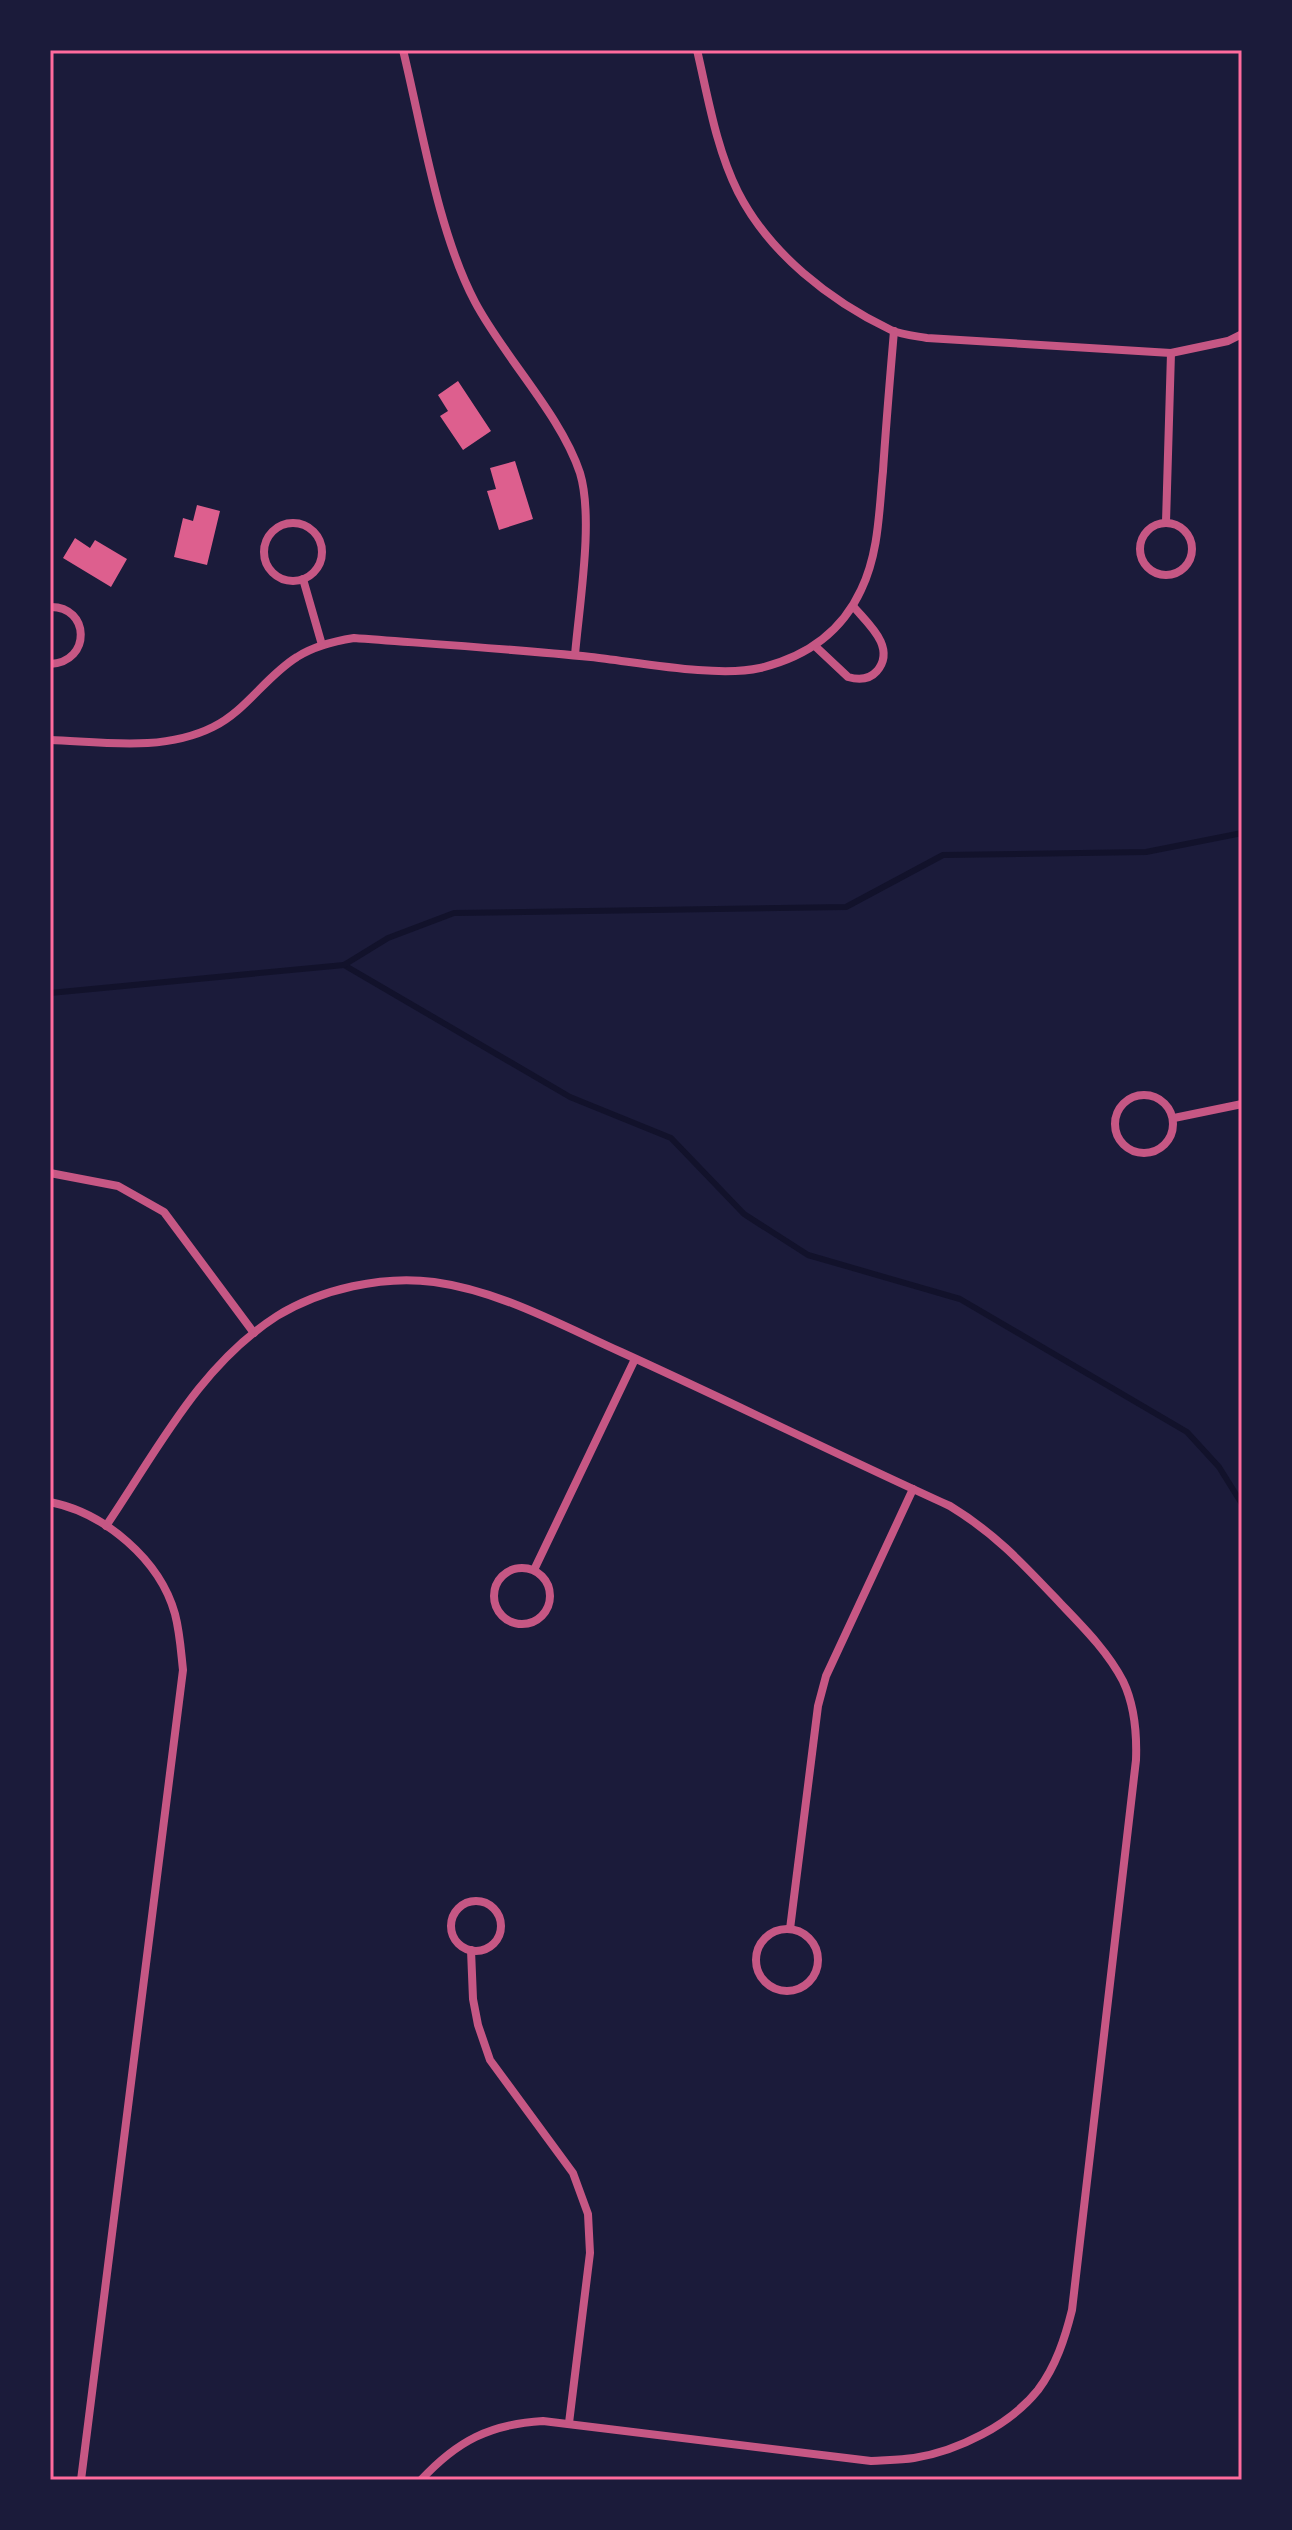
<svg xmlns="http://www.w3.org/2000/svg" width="1292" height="2530" font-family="'Exo 2',sans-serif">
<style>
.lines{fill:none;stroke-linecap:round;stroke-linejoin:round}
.stream{stroke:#12122b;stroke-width:6}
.building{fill:#dd5f8e}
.minor{stroke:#c65784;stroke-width:8}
.neatline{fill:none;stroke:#ff6b9d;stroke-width:3}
</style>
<rect width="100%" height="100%" fill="#1b1b3a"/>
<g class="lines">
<g class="stream">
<polyline points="344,965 570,1097 671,1138 744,1214 808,1255 960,1299 1187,1432 1219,1467 1242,1504"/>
<polyline points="50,993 344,965 388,938 454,913 846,907 943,855 1146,852 1242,833"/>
</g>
</g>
<g class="building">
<polygon points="458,381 491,431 463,450 440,416 448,411 438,395"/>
<polygon points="515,461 533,519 499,530 487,491 496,489 490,468"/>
<polygon points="197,505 220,511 207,565 174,557 183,518 193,521"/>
<polygon points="75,538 90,548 95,540 127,559 111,587 63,558"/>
</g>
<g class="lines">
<g class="minor">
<path d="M403,50c19,78 35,182 72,252 29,55 86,113 105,171 14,46 -1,133 -5,182"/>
<path d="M697,50c11,47 19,98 41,142 31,61 92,109 153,138 11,5 25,6 36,8l244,15 57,-12 14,-7"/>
<polyline points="1166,522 1171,353"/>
<circle cx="1166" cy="549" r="26"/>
<circle cx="293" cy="552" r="29"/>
<polyline points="303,579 322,645"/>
<path d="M50,607c40,-1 42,55 0,57"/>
<path d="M815,646l33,31c10,3 21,3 29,-6 20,-24 -10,-48 -24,-65"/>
<path d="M50,740c53,2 113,12 163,-13 33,-16 53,-51 84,-70 17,-11 38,-16 57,-19 79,6 158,11 237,19 46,5 126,21 169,11 46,-11 81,-35 101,-78 18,-37 18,-80 22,-119 3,-47 7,-93 11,-140"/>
<circle cx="1144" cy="1124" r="29"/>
<polyline points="1174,1118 1242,1104"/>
<polyline points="50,1173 118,1186 164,1212 254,1333"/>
<path d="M50,1502c55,11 110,58 125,112 5,19 6,38 8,56l-102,810"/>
<path d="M106,1526c51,-75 93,-160 171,-210 44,-27 106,-41 157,-34 66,9 127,43 187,70 110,50 219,104 329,154 46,28 74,59 111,98 23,24 47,48 62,77 12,25 14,52 13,79l-64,550c-7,28 -16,56 -34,80 -28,35 -80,61 -124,68 -14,2 -29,2 -43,3l-328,-40c-53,3 -86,20 -122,59"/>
<circle cx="522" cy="1596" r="28"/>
<polyline points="534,1570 635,1359"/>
<circle cx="476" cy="1926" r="25"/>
<polyline points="790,1929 818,1706 826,1676 913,1489"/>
<circle cx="787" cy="1960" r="31"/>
<polyline points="471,1950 473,1999 478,2025 490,2060 573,2173 588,2214 590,2253 569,2423"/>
</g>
</g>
<rect width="1292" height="2530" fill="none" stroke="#1b1b3a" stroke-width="104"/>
<rect x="52" y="52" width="1188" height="2426" class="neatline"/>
</svg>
